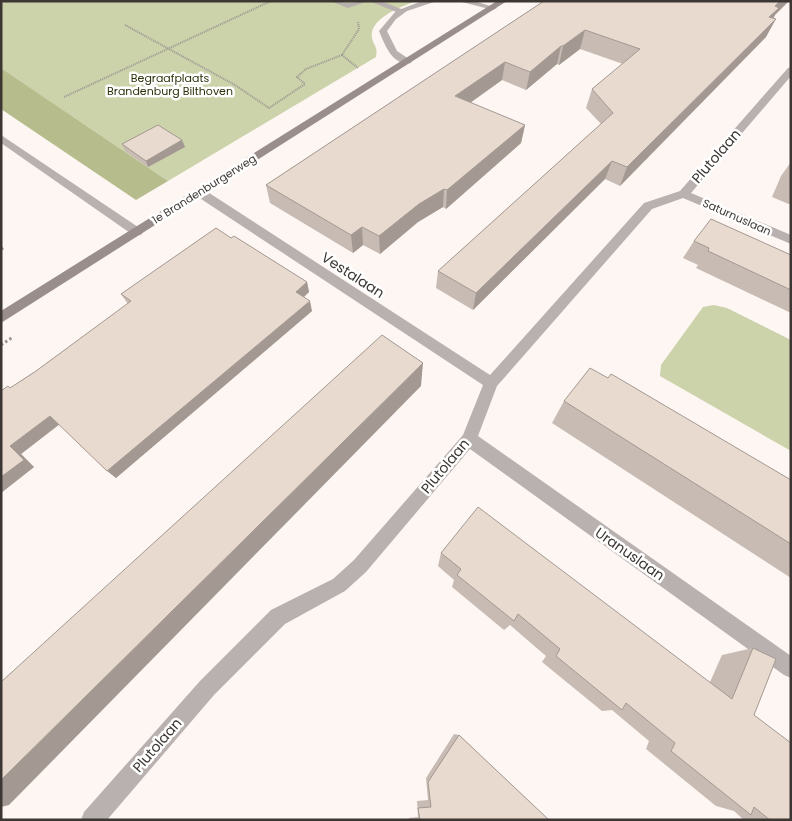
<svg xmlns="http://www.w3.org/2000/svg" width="792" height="821" font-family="Poppins,sans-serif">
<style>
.green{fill:#ccd2aa}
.forest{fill:#b6bc8b}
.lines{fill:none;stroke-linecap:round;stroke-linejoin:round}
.path-far1{stroke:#9c9692;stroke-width:2;stroke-dasharray:1 1;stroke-linecap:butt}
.path{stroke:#9c9692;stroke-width:3;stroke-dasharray:2.5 2.5;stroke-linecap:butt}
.lane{fill:#b9b1b0;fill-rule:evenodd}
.street{fill:#b9b1b0;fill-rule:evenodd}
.secondary{fill:#9a8e8d;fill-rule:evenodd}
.wall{fill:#c8bbb3}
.shaded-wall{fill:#a39992}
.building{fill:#e9dad0;stroke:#a39992}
.labels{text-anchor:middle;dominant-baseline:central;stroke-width:5;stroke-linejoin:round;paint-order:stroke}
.far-park-label{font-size:11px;fill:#2e310a;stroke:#fff}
.far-street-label{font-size:11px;fill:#3d3733;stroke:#fff}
.street-label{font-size:14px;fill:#3d3733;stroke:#fff}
</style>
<rect width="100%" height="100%" fill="#fdf6f2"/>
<g class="green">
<path d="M1,1h417c-15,4 -50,18 -46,37 2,9 6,8 4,19l-208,124 -167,-113z"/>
<polygon points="714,305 727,308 791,340 791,451 660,376 661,365 703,307"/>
</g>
<polygon class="forest" points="1,68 168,181 136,200 1,109"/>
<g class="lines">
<g class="path-far1">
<polyline points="125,25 235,85 269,108 305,84 297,77 306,69 342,55 359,29 358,22"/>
<polyline points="342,55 358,68"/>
<polyline points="64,97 271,1"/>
</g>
<polyline class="path" points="1,345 13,337"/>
<g class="lane">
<polygon points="330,1 348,3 369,1 348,8"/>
<polygon points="369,1 381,1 406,11 399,13"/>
</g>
<g class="street">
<path d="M422,1h15l-30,10 -11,8 -9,12 10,20 15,10 -1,2c-19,3 -26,-18 -32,-32l17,-20z"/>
<polygon points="458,1 474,1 497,8 493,10"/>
<polygon points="791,67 791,76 691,193 791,235 791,244 683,198 652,209 497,386 478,436 791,656 791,678 784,675 470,449 366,572 345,591 285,624 214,695 107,820 81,820 84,812 200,681 271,610 333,579 354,560 463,435 483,385 195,195 193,192 195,189 203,189 490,375 644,203 680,191 788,68"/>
<polygon points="1,135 141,229 143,232 141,235 133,235 1,143"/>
</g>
<polygon class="secondary" points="497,1 507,1 1,323 1,311"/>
</g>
<g class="wall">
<polygon points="544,1 775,15 766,37 620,186 605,179 473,310 436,288 438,271 601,124 586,108 592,89 623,64 580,49 559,65 557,64 526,90 502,80 470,103 525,125 521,143 446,209 443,207 418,222 380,254 363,245 353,253 270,203 266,185"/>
<polygon points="182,140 185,147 148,167 125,151 122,144"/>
<polygon points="791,162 791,205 772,197 781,176"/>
<polygon points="694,241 791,255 791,313 696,268 698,265 683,258"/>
<polygon points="307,282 309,292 304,297 312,311 116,478 59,424 21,454 34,467 1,493 10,388 36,371 128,304 121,294"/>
<polygon points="608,378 791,480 791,578 552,423 564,401"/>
<polygon points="441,553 710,682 722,655 753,648 754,715 791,820 744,820 734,811 716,806 646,749 649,741 612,710 602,711 542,662 546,656 510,625 504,630 452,587 454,580 438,566"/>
<polygon points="454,734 459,735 549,820 409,820 409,818 418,817 417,801 428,800 426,778"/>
</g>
<g class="shaded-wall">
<polygon points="780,1 789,1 775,15 769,26 759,35 775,6"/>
<polygon points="776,19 766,37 620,186 627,167"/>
<polygon points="585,30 580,49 559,65 563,46"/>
<polygon points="561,46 557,64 526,90 530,72"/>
<polygon points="505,62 502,80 453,115 455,96"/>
<polygon points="525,125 521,143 446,209 447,190"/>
<polygon points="182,140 185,147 148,167 146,161"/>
<polygon points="612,161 605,179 473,310 476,293"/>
<polygon points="444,189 443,207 418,222 380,254 379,236 419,204"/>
<polygon points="362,227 363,245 353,253 351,235"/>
<polygon points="1,245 4,249 1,251"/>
<polygon points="307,282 309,292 298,302 296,292"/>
<polygon points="310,301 312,311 116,478 107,471"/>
<polygon points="423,363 421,386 9,805 1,807 1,780"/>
<polygon points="50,416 60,424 21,454 34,467 1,493 1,477 10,446"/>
</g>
<g class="building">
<polygon points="544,1 780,1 775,6 779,8 769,17 776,19 627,167 612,161 476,293 438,271 613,113 592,89 640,49 585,30 563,46 561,46 530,72 505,62 455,96 525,125 447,190 444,189 419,204 379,236 362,227 351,235 266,185"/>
<polygon points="158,125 182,140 146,161 122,144"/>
<polygon points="711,219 791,255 791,290 708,251 709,248 694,241"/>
<polygon points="216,228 231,238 234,236 307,282 296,292 310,301 107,471 50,416 10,446 24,460 1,477 1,391 8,386 10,388 36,371 131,301 121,294"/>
<polygon points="382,335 423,363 1,780 1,682"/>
<polygon points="590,368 608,378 611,374 613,375 791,480 791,544 564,401"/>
<polygon points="478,507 732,699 753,648 776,659 754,715 791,743 791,820 770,820 754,807 751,815 671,751 675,743 626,703 622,710 556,656 560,649 518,614 514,621 457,575 461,569 441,553"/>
<polygon points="459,735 549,820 420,820 418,808 431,807 428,782"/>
</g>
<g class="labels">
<g class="far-park-label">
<text x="170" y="78">Begraafplaats<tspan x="170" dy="13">Brandenburg Bilthoven</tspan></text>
</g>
<g class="far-street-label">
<text transform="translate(204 189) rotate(-32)">1e Brandenburgerweg</text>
<text transform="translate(737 217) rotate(24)">Saturnuslaan</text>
</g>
<g class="street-label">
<text transform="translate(716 156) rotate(-49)">Plutolaan</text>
<text transform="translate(353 275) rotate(33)">Vestalaan</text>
<text transform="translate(445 466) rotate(-50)">Plutolaan</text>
<text transform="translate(630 554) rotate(35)">Uranuslaan</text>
<text transform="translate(157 745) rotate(-49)">Plutolaan</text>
</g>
</g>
<rect width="792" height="821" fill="none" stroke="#3d3733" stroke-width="5"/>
</svg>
